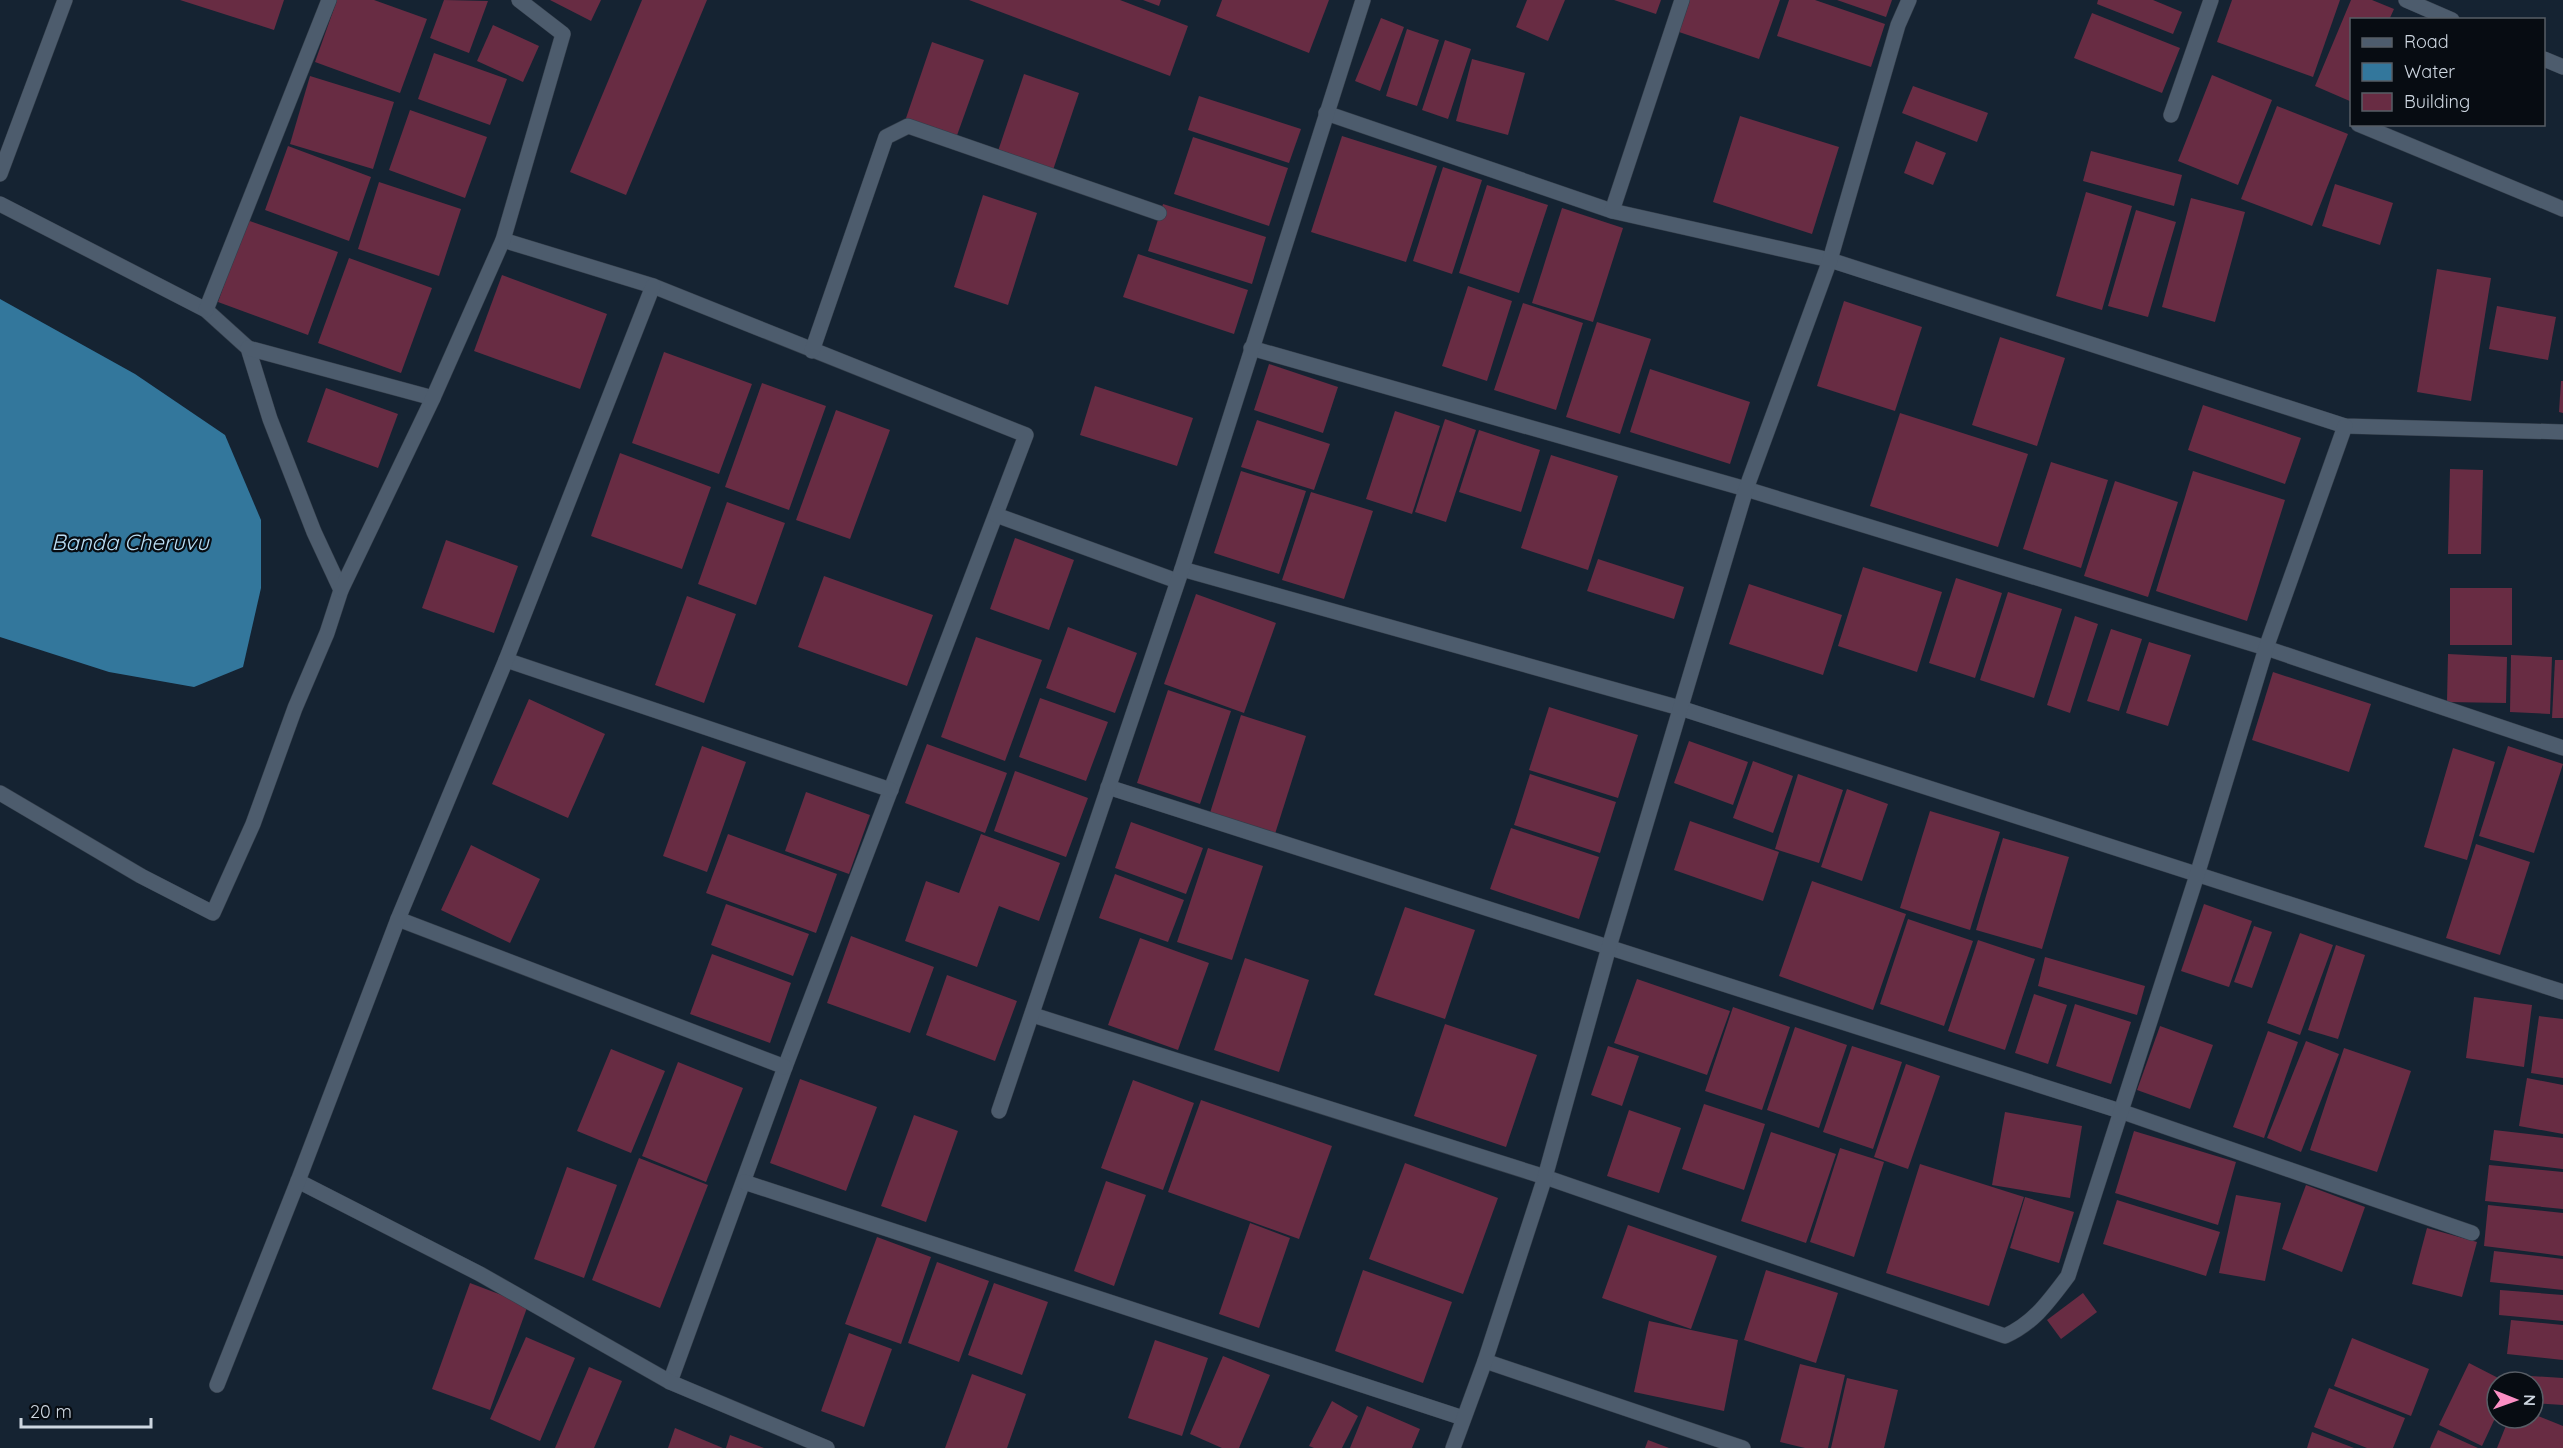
<svg xmlns="http://www.w3.org/2000/svg" width="2563" height="1448" font-family="Quicksand,sans-serif">
<style>
.water{fill:#33779c}
.building{fill:#682c43}
.lines{fill:none;stroke-linecap:round;stroke-linejoin:round}
.minor-casing{stroke:#333d49;stroke-width:16}
.tertiary-casing{stroke:#333d49;stroke-width:16}
.minor{stroke:#4d5c6d;stroke-width:15}
.tertiary{stroke:#4d5c6d;stroke-width:15}
.labels{text-anchor:middle;dominant-baseline:central;stroke-width:4.5;stroke-linejoin:round;paint-order:stroke}
.water-label{font-size:22px;font-style:italic;fill:#bbdef4;stroke:#070c12}
</style>
<rect width="100%" height="100%" fill="#152332"/>
<polygon class="water" points="0,299 135,374 225,435 261,520 261,588 243,667 194,687 109,672 0,637"/>
<g class="building">
<polygon points="180,0 284,0 274,30"/>
<polygon points="337,0 374,0 427,19 400,93 315,62"/>
<polygon points="444,0 488,1 469,53 430,38"/>
<polygon points="550,0 601,0 591,21"/>
<polygon points="642,0 707,0 626,195 570,172"/>
<polygon points="969,0 1120,0 1188,26 1170,76"/>
<polygon points="1143,0 1161,0 1159,6"/>
<polygon points="1222,0 1329,0 1309,53 1216,16"/>
<polygon points="1527,0 1565,0 1548,41 1516,27"/>
<polygon points="1614,0 1661,0 1656,14"/>
<polygon points="1690,0 1780,0 1759,59 1679,32"/>
<polygon points="1789,0 1815,0 1885,24 1871,67 1777,36"/>
<polygon points="1837,0 1892,0 1886,17"/>
<polygon points="2098,0 2153,0 2182,12 2173,34 2097,4"/>
<polygon points="2232,0 2340,0 2313,77 2217,42"/>
<polygon points="2351,0 2372,0 2394,9 2389,20 2352,20 2352,102 2315,86"/>
<polygon points="2092,13 2180,48 2162,93 2074,58"/>
<polygon points="1381,18 1404,27 1380,91 1355,81"/>
<polygon points="493,25 539,46 523,82 477,61"/>
<polygon points="1407,29 1439,40 1417,106 1386,96"/>
<polygon points="1445,40 1471,49 1448,119 1422,110"/>
<polygon points="932,42 984,60 955,141 904,124"/>
<polygon points="434,53 507,79 490,125 418,99"/>
<polygon points="1472,59 1525,73 1508,135 1456,121"/>
<polygon points="1024,74 1079,93 1051,176 996,157"/>
<polygon points="2212,75 2272,100 2238,185 2178,161"/>
<polygon points="310,76 394,102 373,169 290,144"/>
<polygon points="1913,86 1988,113 1977,142 1902,113"/>
<polygon points="1199,96 1301,129 1289,163 1188,130"/>
<polygon points="2277,106 2348,134 2312,226 2241,199"/>
<polygon points="410,110 487,137 465,198 389,170"/>
<polygon points="1740,116 1839,147 1812,234 1713,202"/>
<polygon points="1342,136 1437,166 1406,262 1311,232"/>
<polygon points="1193,137 1288,168 1269,226 1174,194"/>
<polygon points="1916,141 1946,153 1933,185 1904,173"/>
<polygon points="288,146 371,177 349,241 265,210"/>
<polygon points="2091,151 2182,175 2174,206 2083,181"/>
<polygon points="1443,167 1482,180 1452,274 1413,261"/>
<polygon points="379,182 461,209 439,276 358,249"/>
<polygon points="2335,184 2393,203 2380,245 2322,226"/>
<polygon points="1487,185 1548,205 1519,293 1459,273"/>
<polygon points="2086,192 2132,206 2102,310 2056,296"/>
<polygon points="983,195 1037,213 1008,305 954,287"/>
<polygon points="2191,198 2245,212 2215,322 2162,307"/>
<polygon points="1163,204 1266,237 1252,284 1148,251"/>
<polygon points="1562,208 1623,228 1593,322 1532,303"/>
<polygon points="2136,210 2176,222 2148,317 2108,306"/>
<polygon points="247,220 338,252 308,335 218,302"/>
<polygon points="1138,254 1248,290 1234,334 1123,297"/>
<polygon points="349,258 432,288 401,373 318,343"/>
<polygon points="2437,269 2491,278 2471,401 2417,392"/>
<polygon points="502,275 607,314 580,389 474,351"/>
<polygon points="1468,286 1512,301 1487,381 1442,366"/>
<polygon points="1844,301 1922,327 1895,411 1817,386"/>
<polygon points="1523,303 1583,323 1556,410 1494,390"/>
<polygon points="2497,306 2556,317 2548,360 2489,349"/>
<polygon points="1597,322 1651,339 1620,434 1566,417"/>
<polygon points="2000,337 2065,358 2037,446 1972,425"/>
<polygon points="664,352 752,384 719,474 632,443"/>
<polygon points="1269,364 1338,387 1323,433 1254,410"/>
<polygon points="1650,369 1750,402 1730,464 1630,432"/>
<polygon points="2561,381 2563,381 2563,413 2559,412"/>
<polygon points="762,383 826,406 789,510 725,487"/>
<polygon points="1095,386 1193,418 1177,466 1080,435"/>
<polygon points="326,388 398,414 378,468 307,442"/>
<polygon points="2203,405 2301,438 2285,484 2188,450"/>
<polygon points="836,410 890,430 850,539 796,520"/>
<polygon points="1395,411 1440,426 1412,514 1366,499"/>
<polygon points="1900,413 2028,454 1998,547 1870,506"/>
<polygon points="1445,419 1476,430 1446,522 1415,512"/>
<polygon points="1257,420 1330,444 1314,490 1241,467"/>
<polygon points="1479,430 1540,450 1521,512 1459,492"/>
<polygon points="620,453 711,487 682,569 591,536"/>
<polygon points="1551,455 1618,476 1588,570 1521,548"/>
<polygon points="2051,462 2108,480 2081,568 2023,549"/>
<polygon points="2450,469 2483,470 2481,554 2448,554"/>
<polygon points="1241,471 1306,491 1279,574 1214,553"/>
<polygon points="2193,471 2285,500 2247,621 2156,591"/>
<polygon points="2115,481 2178,502 2148,597 2084,576"/>
<polygon points="1311,492 1373,511 1344,599 1282,580"/>
<polygon points="727,502 785,523 756,605 698,584"/>
<polygon points="1015,538 1074,560 1049,630 990,609"/>
<polygon points="446,540 518,566 494,633 422,608"/>
<polygon points="1598,559 1684,587 1674,619 1587,591"/>
<polygon points="1863,567 1942,592 1917,672 1838,646"/>
<polygon points="824,576 933,615 907,686 798,647"/>
<polygon points="1956,578 2002,593 1975,678 1929,663"/>
<polygon points="1749,584 1842,615 1823,675 1729,644"/>
<rect x="2450" y="588" width="62" height="57"/>
<polygon points="2008,592 2062,609 2034,698 1980,680"/>
<polygon points="1196,594 1276,623 1244,713 1164,684"/>
<polygon points="687,596 736,614 704,703 655,685"/>
<polygon points="2075,616 2098,624 2070,713 2047,705"/>
<polygon points="1068,627 1137,653 1115,713 1046,688"/>
<polygon points="2111,629 2142,639 2119,711 2087,701"/>
<polygon points="976,637 1042,660 1005,761 941,737"/>
<polygon points="2149,642 2191,655 2168,726 2126,713"/>
<polygon points="2448,654 2507,657 2506,703 2447,702"/>
<polygon points="2511,655 2552,657 2550,714 2510,712"/>
<polygon points="2555,660 2563,660 2563,718 2552,718"/>
<polygon points="2273,672 2371,704 2349,772 2252,740"/>
<polygon points="1168,690 1231,711 1200,804 1137,783"/>
<polygon points="1040,698 1108,722 1086,781 1019,757"/>
<polygon points="529,699 605,734 568,818 492,784"/>
<polygon points="1549,707 1638,735 1618,798 1529,770"/>
<polygon points="1241,715 1306,736 1275,834 1210,813"/>
<polygon points="1689,741 1748,762 1733,805 1674,783"/>
<polygon points="927,744 1007,773 985,833 905,803"/>
<polygon points="702,746 746,762 707,872 663,856"/>
<polygon points="2508,746 2563,764 2534,853 2479,836"/>
<polygon points="2453,748 2495,762 2467,860 2424,847"/>
<polygon points="1753,761 1793,776 1773,833 1733,818"/>
<polygon points="1015,771 1088,798 1066,857 994,831"/>
<polygon points="1530,774 1616,802 1600,853 1514,825"/>
<polygon points="1798,774 1843,790 1819,863 1775,849"/>
<polygon points="1847,789 1888,804 1862,881 1821,867"/>
<polygon points="806,792 870,815 849,874 785,851"/>
<polygon points="1930,811 2000,832 1970,930 1900,908"/>
<polygon points="1690,821 1779,852 1763,901 1674,870"/>
<polygon points="1131,822 1203,848 1186,894 1115,868"/>
<polygon points="1511,828 1599,857 1579,919 1490,889"/>
<polygon points="728,834 837,874 816,933 706,893"/>
<polygon points="981,834 1060,863 1039,921 999,906 977,967 905,941 926,881 959,893"/>
<polygon points="2003,838 2069,857 2042,949 1976,930"/>
<polygon points="2476,844 2530,862 2500,955 2446,938"/>
<polygon points="471,845 540,879 510,943 441,910"/>
<polygon points="1208,848 1263,866 1232,960 1177,942"/>
<polygon points="1115,874 1184,900 1168,942 1099,918"/>
<polygon points="1812,881 1906,914 1873,1010 1779,976"/>
<polygon points="726,904 809,934 793,976 711,945"/>
<polygon points="2204,904 2252,921 2229,987 2181,971"/>
<polygon points="1405,907 1475,930 1445,1019 1374,995"/>
<polygon points="1908,919 1973,941 1944,1026 1880,1004"/>
<polygon points="2254,926 2272,932 2252,988 2234,982"/>
<polygon points="2300,933 2333,945 2300,1035 2267,1023"/>
<polygon points="851,936 934,967 910,1033 827,1003"/>
<polygon points="1140,938 1209,963 1178,1050 1108,1025"/>
<polygon points="1978,940 2035,959 2005,1050 1948,1031"/>
<polygon points="2336,945 2365,955 2338,1039 2308,1030"/>
<polygon points="712,954 791,983 770,1043 690,1014"/>
<polygon points="2045,957 2145,986 2137,1015 2038,986"/>
<polygon points="1245,958 1309,980 1279,1072 1214,1050"/>
<polygon points="947,975 1017,1001 995,1061 926,1035"/>
<polygon points="1637,979 1730,1011 1707,1075 1614,1043"/>
<polygon points="2034,994 2067,1005 2048,1064 2015,1053"/>
<polygon points="2474,997 2532,1005 2524,1067 2466,1058"/>
<polygon points="2075,1004 2131,1022 2111,1084 2056,1066"/>
<polygon points="1733,1007 1790,1027 1762,1110 1705,1091"/>
<polygon points="2539,1016 2563,1019 2563,1078 2531,1073"/>
<polygon points="1445,1024 1537,1055 1506,1147 1414,1116"/>
<polygon points="2160,1026 2213,1045 2190,1109 2137,1090"/>
<polygon points="1795,1027 1847,1045 1819,1128 1767,1110"/>
<polygon points="2268,1031 2298,1042 2264,1138 2233,1127"/>
<polygon points="2306,1041 2339,1054 2301,1152 2267,1138"/>
<polygon points="1608,1046 1639,1056 1622,1106 1591,1095"/>
<polygon points="1852,1046 1902,1062 1873,1149 1823,1132"/>
<polygon points="2344,1048 2411,1071 2377,1172 2310,1150"/>
<polygon points="611,1049 665,1071 631,1153 577,1131"/>
<polygon points="678,1062 743,1088 706,1182 642,1156"/>
<polygon points="1906,1064 1940,1076 1908,1169 1874,1157"/>
<polygon points="2527,1078 2563,1085 2563,1134 2519,1126"/>
<polygon points="800,1079 877,1107 846,1191 770,1163"/>
<polygon points="1133,1080 1194,1103 1163,1190 1101,1168"/>
<polygon points="1201,1100 1332,1146 1299,1239 1168,1192"/>
<polygon points="1704,1104 1765,1124 1744,1190 1682,1169"/>
<polygon points="1629,1110 1681,1128 1659,1193 1607,1176"/>
<polygon points="2005,1112 2082,1126 2070,1198 1992,1185"/>
<polygon points="914,1115 958,1131 926,1222 881,1206"/>
<polygon points="2494,1130 2563,1138 2563,1169 2490,1160"/>
<polygon points="2134,1131 2236,1162 2218,1225 2115,1193"/>
<polygon points="1771,1132 1836,1154 1806,1243 1741,1221"/>
<polygon points="1840,1148 1884,1162 1854,1257 1810,1242"/>
<polygon points="639,1158 708,1185 660,1308 592,1280"/>
<polygon points="1405,1163 1498,1198 1463,1294 1369,1259"/>
<polygon points="1920,1164 2024,1197 1989,1306 1886,1273"/>
<polygon points="2489,1165 2563,1172 2563,1209 2485,1201"/>
<polygon points="567,1167 617,1185 584,1278 534,1259"/>
<polygon points="1106,1181 1146,1195 1114,1286 1074,1271"/>
<polygon points="2306,1185 2365,1207 2342,1272 2282,1249"/>
<polygon points="2236,1195 2281,1203 2265,1281 2219,1273"/>
<polygon points="2025,1197 2074,1212 2059,1263 2010,1248"/>
<polygon points="2117,1200 2220,1232 2206,1276 2103,1244"/>
<polygon points="2488,1205 2563,1213 2563,1256 2484,1246"/>
<polygon points="1250,1223 1290,1238 1259,1328 1219,1314"/>
<polygon points="1628,1225 1717,1256 1691,1329 1602,1298"/>
<polygon points="2427,1228 2477,1242 2462,1297 2412,1284"/>
<polygon points="877,1237 931,1257 901,1344 845,1324"/>
<polygon points="2494,1251 2563,1259 2563,1290 2490,1282"/>
<polygon points="937,1262 989,1281 959,1362 908,1343"/>
<polygon points="1363,1270 1452,1302 1423,1383 1335,1351"/>
<polygon points="1766,1270 1838,1293 1816,1363 1744,1340"/>
<polygon points="470,1283 528,1305 490,1410 432,1389"/>
<polygon points="994,1283 1048,1302 1022,1375 968,1355"/>
<polygon points="2500,1290 2563,1295 2563,1321 2499,1315"/>
<polygon points="2083,1293 2097,1312 2061,1339 2047,1320"/>
<polygon points="2511,1320 2563,1325 2563,1360 2507,1354"/>
<polygon points="1649,1321 1738,1340 1724,1411 1634,1392"/>
<polygon points="849,1333 892,1349 864,1427 821,1411"/>
<polygon points="526,1337 575,1358 540,1441 490,1419"/>
<polygon points="2352,1338 2429,1369 2411,1416 2334,1386"/>
<polygon points="1155,1340 1208,1358 1182,1436 1128,1418"/>
<polygon points="1223,1356 1270,1375 1239,1448 1222,1448 1190,1434"/>
<polygon points="2469,1363 2506,1382 2497,1382 2497,1414 2482,1446 2439,1425"/>
<polygon points="1800,1364 1845,1375 1828,1448 1805,1448 1780,1442"/>
<polygon points="589,1367 622,1381 594,1448 555,1448"/>
<polygon points="972,1374 1026,1394 1007,1448 945,1448"/>
<polygon points="2514,1375 2563,1378 2563,1405 2533,1403 2533,1382 2514,1382"/>
<polygon points="1847,1378 1898,1390 1884,1448 1831,1448"/>
<polygon points="2329,1388 2405,1418 2393,1448 2367,1448 2314,1427"/>
<polygon points="1332,1401 1358,1416 1342,1448 1314,1448 1309,1446"/>
<polygon points="1367,1406 1420,1429 1412,1448 1350,1448"/>
<polygon points="2533,1414 2563,1426 2563,1448 2497,1448 2509,1418 2533,1418"/>
<polygon points="675,1428 723,1448 668,1448"/>
<polygon points="2438,1430 2478,1448 2430,1448"/>
<polygon points="2312,1432 2354,1448 2307,1448"/>
<polygon points="730,1435 764,1448 726,1448"/>
<polygon points="1648,1440 1669,1448 1645,1448"/>
</g>
<g class="lines">
<defs>
<g id="minor">
<polyline points="2406,0 2452,20"/>
<polyline points="2544,59 2563,67"/>
<polyline points="1326,113 1612,211 1830,260 2345,426 2563,432"/>
<polyline points="2171,115 2211,0"/>
<polyline points="2358,124 2563,209"/>
<polyline points="0,174 65,0"/>
<polyline points="0,204 206,310 248,348 270,419 314,532 341,590 327,633 295,708 253,824 213,913 141,876 0,793"/>
<polyline points="1612,211 1682,0"/>
<polyline points="503,240 653,286 1026,435 785,1067 670,1382"/>
<polyline points="206,310 329,0"/>
<polyline points="248,348 433,398"/>
<polyline points="1251,348 1746,489 2266,648 2563,748"/>
<polyline points="812,351 886,137 908,126 1159,213"/>
<polyline points="996,515 1177,581"/>
<polyline points="1182,569 1680,708 2563,992"/>
<polyline points="341,590 433,398 503,240 563,34 519,0"/>
<polyline points="506,660 891,790"/>
<polyline points="1108,787 2120,1111 2472,1233"/>
<polyline points="398,919 785,1067"/>
<path d="M1033,1015l512,162 460,159c29,-13 44,-35 63,-60l129,-401 69,-227 79,-222"/>
<polyline points="999,1111 1182,569 1363,0"/>
<polyline points="298,1181 480,1274 670,1382 827,1448"/>
<polyline points="744,1182 1463,1418"/>
<polyline points="1485,1361 1743,1448"/>
<polyline points="217,1385 298,1181 398,919 506,660 653,286"/>
</g>
<polyline id="tertiary" points="1453,1448 1485,1361 1545,1177 1609,947 1746,489 1830,260 1898,25 1909,0"/>
</defs>
<use href="#minor" class="minor-casing"/>
<use href="#tertiary" class="tertiary-casing"/>
<use href="#minor" class="minor"/>
<use href="#tertiary" class="tertiary"/>
</g>
<g class="labels">
<g class="water-label">
<text x="130" y="542">Banda Cheruvu</text>
</g>
</g>
<rect x="2350" y="18" width="195" height="108" fill="#070c12" stroke="#575d65" stroke-width="1.5"/>
<rect x="2362" y="38" width="30" height="9" fill="#4d5c6d" stroke="#575d65" stroke-width="1.5"/>
<text x="2404" y="48" font-size="18" fill="#ced7e1">Road</text>
<rect x="2362" y="63" width="30" height="18" fill="#33779c" stroke="#575d65" stroke-width="1.5"/>
<text x="2404" y="78" font-size="18" fill="#ced7e1">Water</text>
<rect x="2362" y="93" width="30" height="18" fill="#682c43" stroke="#575d65" stroke-width="1.5"/>
<text x="2404" y="108" font-size="18" fill="#ced7e1">Building</text>
<g transform="translate(2515 1400) rotate(91)"><circle r="28" fill="#070c12" stroke="#575d65" stroke-width="1.5"/>
<path d="M0-4.5L10 22L0 15L-10 22Z" fill="#fb8fc4"/>
<text y="-9" font-size="16" font-weight="bold" text-anchor="middle" fill="#ced7e1">N</text>
</g>
<path d="M21 1418v9h130v-9" fill="none" stroke="#ced7e1" stroke-width="3"/>
<text x="30" y="1418" font-size="18" fill="#ced7e1" stroke="#070c12" stroke-width="4.5" paint-order="stroke">20 m</text>
</svg>
